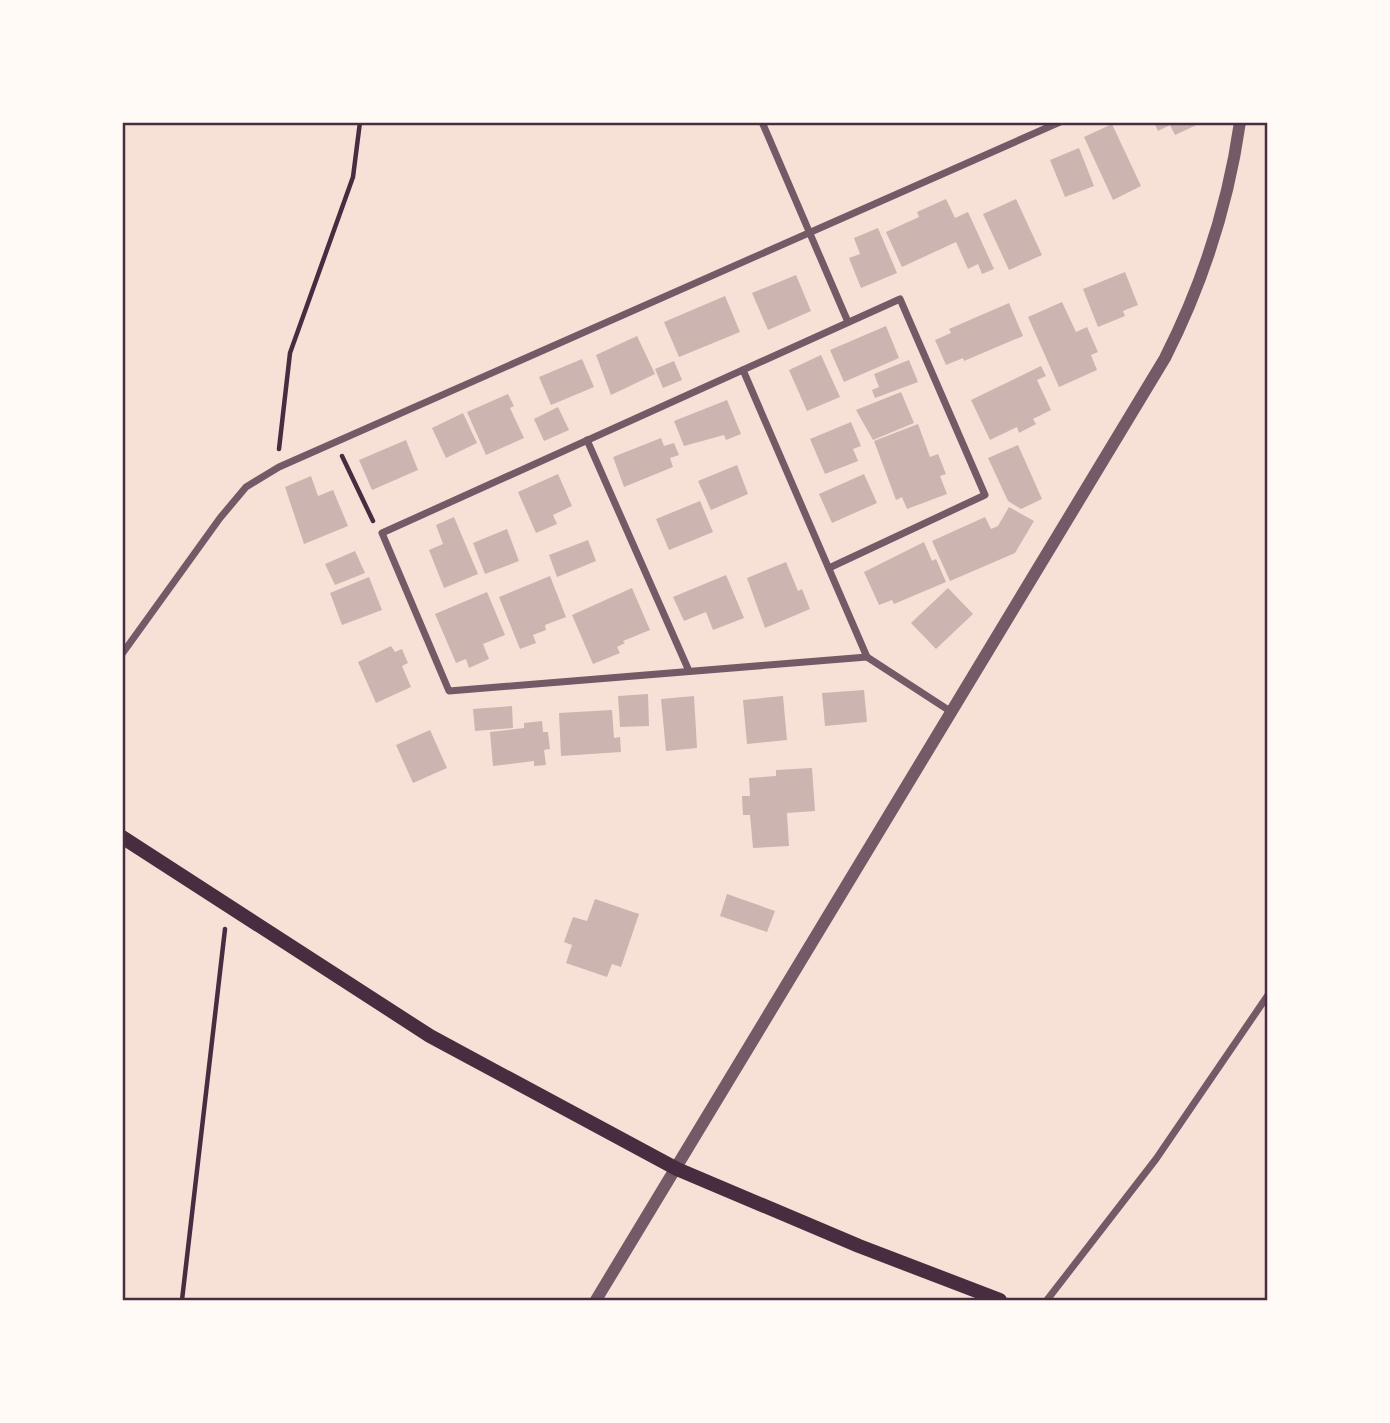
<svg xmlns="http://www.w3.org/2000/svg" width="1390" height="1423" font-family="Mulish,sans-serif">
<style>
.building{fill:#ccb4b1}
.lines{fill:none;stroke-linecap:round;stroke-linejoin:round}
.path{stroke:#4a2c40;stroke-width:4.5}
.minor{stroke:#755966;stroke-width:7}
.tertiary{stroke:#755966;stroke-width:12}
.secondary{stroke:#4a2c40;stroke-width:14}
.neatline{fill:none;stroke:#4a2c40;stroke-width:2.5}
</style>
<rect width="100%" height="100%" fill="#f7e1d7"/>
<g class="building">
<polygon points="1154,122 1203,122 1175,135 1170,125 1158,131"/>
<polygon points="1112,124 1141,186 1113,200 1084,137"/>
<polygon points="1079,148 1094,186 1065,197 1050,160"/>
<polygon points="946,199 955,218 968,212 994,269 982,274 978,264 968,269 956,242 902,267 886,232 919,217 917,212"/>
<polygon points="1016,199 1042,255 1009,270 983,214"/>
<polygon points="878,228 897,273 861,288 849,258 860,254 854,238"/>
<polygon points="1125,272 1138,305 1123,311 1125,316 1098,327 1083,289"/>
<polygon points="796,275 811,311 768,330 752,293"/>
<polygon points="725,296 740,332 679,357 664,322"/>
<polygon points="1062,302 1076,332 1087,327 1098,352 1091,355 1097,370 1059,387 1028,317"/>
<polygon points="1009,303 1023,336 964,361 963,358 946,365 935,340 951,333 949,329"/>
<polygon points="886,326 899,358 844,382 830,350"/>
<polygon points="637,336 655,374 611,395 596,355"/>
<polygon points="821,355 840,397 807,411 789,370"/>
<polygon points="582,359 594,387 551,405 539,377"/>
<polygon points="909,360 918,382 875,398 872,390 879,387 874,374"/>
<polygon points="674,361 682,380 663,388 655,369"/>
<polygon points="1041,366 1046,376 1037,380 1051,410 1033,419 1036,424 1019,433 1017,427 990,440 971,400"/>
<polygon points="901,392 914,423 873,440 856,410"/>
<polygon points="508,394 514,406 510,408 524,438 486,455 467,412"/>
<polygon points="727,400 741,434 726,440 724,435 684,446 674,421"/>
<polygon points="558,407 569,430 544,441 534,419"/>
<polygon points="463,413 477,443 446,458 432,428"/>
<polygon points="851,422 861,446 853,449 858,461 825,474 810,439"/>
<polygon points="918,424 930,457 938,454 946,474 940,476 947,494 907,509 902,497 896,500 874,441"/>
<polygon points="661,438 664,446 674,443 679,455 670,458 673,467 624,487 613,457"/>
<polygon points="406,440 418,470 372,490 359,460"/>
<polygon points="1018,445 1042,499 1021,509 1008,501 988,458"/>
<polygon points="737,465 748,494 711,510 698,481"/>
<polygon points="558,474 572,506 553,515 557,524 536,533 518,492"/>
<polygon points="864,474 877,503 832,523 819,494"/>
<polygon points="311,476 318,496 333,490 348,526 304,544 285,487"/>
<polygon points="700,501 713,532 669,550 656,519"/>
<polygon points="1009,507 1034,521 1015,553 950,581 932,541 985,517 991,529 998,526"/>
<polygon points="454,517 478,574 444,588 429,550 443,544 436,525"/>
<polygon points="507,529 519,561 485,574 473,543"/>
<polygon points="588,540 596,561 557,577 549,555"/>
<polygon points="924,542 932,561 936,559 946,582 894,604 892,600 879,605 864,572"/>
<polygon points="355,551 365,573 335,585 325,564"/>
<polygon points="786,562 798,591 802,589 810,609 765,628 747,578"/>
<polygon points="726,575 744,618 713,630 706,612 684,621 673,597"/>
<polygon points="550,576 566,617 545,625 546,630 533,635 536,643 520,649 499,597"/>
<polygon points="369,577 382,610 342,625 330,593"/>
<polygon points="632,588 650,630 623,641 625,643 617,647 620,653 593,664 572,615"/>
<polygon points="948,588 973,614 936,649 911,623"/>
<polygon points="487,592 505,635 483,644 489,659 469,668 466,659 456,663 435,614"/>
<polygon points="391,646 395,652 402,649 408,663 402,666 411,687 376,703 358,662"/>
<polygon points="864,690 867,722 825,726 822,693"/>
<polygon points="648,694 649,726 620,727 618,696"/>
<polygon points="694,696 697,748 666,751 661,699"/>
<polygon points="783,696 787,740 747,744 743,700"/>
<polygon points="512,706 513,728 475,731 473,709"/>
<polygon points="612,710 614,738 620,737 621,752 561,756 559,713"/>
<polygon points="542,721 543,732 548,732 550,749 544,750 546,765 534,766 534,761 493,766 490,732 524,728 524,723"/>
<polygon points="430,730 447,768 413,783 396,745"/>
<polygon points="812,768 815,811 787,813 789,846 753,848 750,815 743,815 742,796 750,796 749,778 776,776 776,770"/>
<polygon points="727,894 775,911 767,932 720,916"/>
<polygon points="595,899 639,914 621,967 612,964 607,977 566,963 572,945 564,942 573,917 587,921"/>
</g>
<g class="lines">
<g class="path">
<polyline points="279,449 290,353 353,177 360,122"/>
<polyline points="342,456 373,521"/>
<polyline points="182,1300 225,929"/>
</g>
<g class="minor">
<polyline points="762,122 848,322"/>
<polyline points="743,370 867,657 953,713"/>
<polyline points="587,440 689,671"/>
<polyline points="829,568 985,495 900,299 382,533 449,691 867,657"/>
<polyline points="122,654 220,518 246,487 279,467 1060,122"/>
<polyline points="1047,1300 1156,1159 1268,995"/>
</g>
<path class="tertiary" d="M596,1300l569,-942c38,-75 63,-152 75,-236"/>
<polyline class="secondary" points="122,837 430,1036 677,1169 859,1246 1000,1300"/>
</g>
<rect width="1390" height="1423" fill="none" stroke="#fffaf5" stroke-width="248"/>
<rect x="124" y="124" width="1142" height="1175" class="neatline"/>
</svg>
